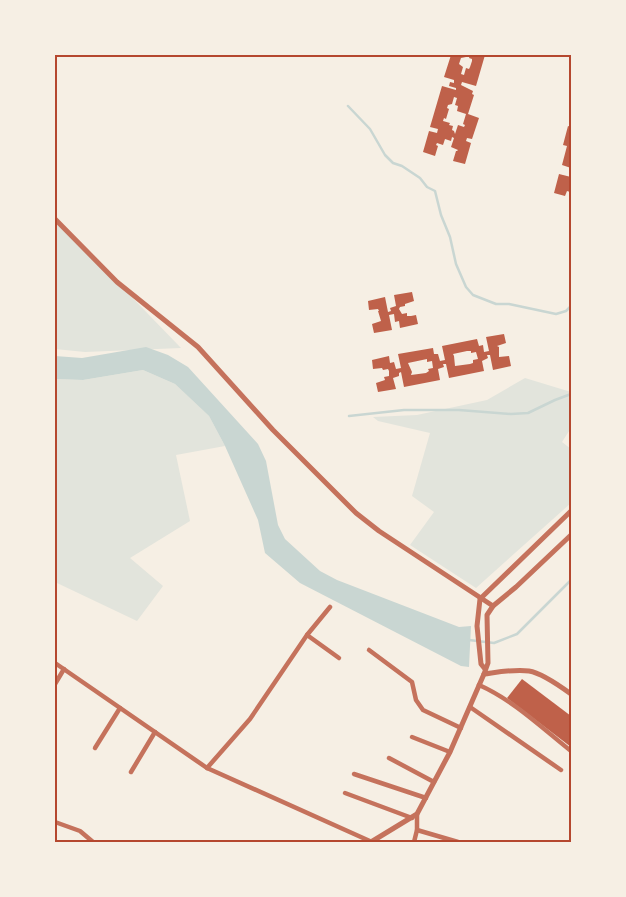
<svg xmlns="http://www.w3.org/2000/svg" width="626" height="897" font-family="Poppins,sans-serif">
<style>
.green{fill:#e2e4dc}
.water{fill:#c9d6d2}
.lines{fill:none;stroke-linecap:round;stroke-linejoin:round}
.stream{stroke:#c9d6d2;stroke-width:2.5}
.building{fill:#bf614a;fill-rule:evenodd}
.minor{stroke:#c5725c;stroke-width:4.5}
.tertiary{stroke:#c5725c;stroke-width:5}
.neatline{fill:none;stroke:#b5482f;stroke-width:2}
</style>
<rect width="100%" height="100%" fill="#f6efe4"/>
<g class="green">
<polygon points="55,218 181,348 85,352 55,349"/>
<polygon points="143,370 175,384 209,416 225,446 176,455 190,521 130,558 163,586 137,621 57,583 55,584 55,379 83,380"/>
<polygon points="525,378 571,392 571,428 562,442 571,449 571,503 476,588 410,545 434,512 412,496 430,433 378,421 373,417 417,415 487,400"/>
</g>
<polygon class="water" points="146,347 168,355 188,367 258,444 266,461 278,525 285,539 320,571 337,580 459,627 471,626 469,667 461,666 300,583 265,553 258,520 225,446 209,416 175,384 143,370 83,380 55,379 55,356 82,358"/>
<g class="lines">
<g class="stream">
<polyline points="348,106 370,129 385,155 393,163 402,166 420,178 427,187 435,191 441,215 450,237 456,264 466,287 473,295 496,304 509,304 556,314 566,311 571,306"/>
<polyline points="349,416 404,410 459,410 511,414 528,413 555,400 571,394"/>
<polyline points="469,640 494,643 517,634 571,580"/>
</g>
</g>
<g class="building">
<path d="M451,55h15v2l-5,1 -2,6 4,3 -2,7 3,1 2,-7 3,1 1,-2 2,-6v-2l-3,-1 1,-3h15l-9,31 -14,-4 -1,3 12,6 -1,3 2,1 -6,19 11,4 -7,21 -5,-1 -1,3 5,2 -6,21 -12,-3 3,-10h1l1,-1 -7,-3 3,-9 -2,-1 -1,4 -6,-2 -2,6 -6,-2 -1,2 2,1 -3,10 -12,-4 6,-21 8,2 1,-4 -8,-2 12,-41 14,4v-2l-7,-2 1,-4 4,1v-3l-10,-3zM454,97l3,1 -2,7 3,1 -1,5 9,3 -3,10 2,1 -1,2 -6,-2 -3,9 -1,-3 -2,-1 1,-4 -4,-1 1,-2 -7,-2 1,-3 2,1 3,-10 -2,-1 1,-3 4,-1z"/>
<polygon points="568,126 571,127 571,168 562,165 567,146 563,145"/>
<polygon points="559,174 571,177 570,192 567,191 565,196 554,193"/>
<polygon points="412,292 414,301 405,304 405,306 400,307 399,309 402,314 407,313 407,316 411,316 416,315 418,324 400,328 399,321 395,322 394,314 389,315 392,330 374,333 372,324 381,321 378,311 379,311 378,309 369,310 368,301 385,297 388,312 391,311 390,308 396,306 394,295"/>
<path d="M504,334l2,9 -9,3 2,1v10l10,-1 2,10 -18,4 -3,-15h-3l1,3 -6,3 2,10 -35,7 -3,-14h-3l1,3 -6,2 2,11 -36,7 -3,-15 -2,1v3l-6,2 3,11 -18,3 -2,-9 9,-3 -1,-3 5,-1v-5l-1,-2 -5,1 -1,-2 -9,1 -1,-9 17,-4 1,7 4,-1 2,7 5,-1 -3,-14 35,-6 1,6h4l2,7 5,-1 -3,-14 35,-7 2,7 4,-1 1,7 5,-1 -3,-14zM467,351h4v2l5,-1 2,7 -5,1v3l-3,1 -15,2 -1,-10 -1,-2zM427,359v3l5,-1 1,7 -5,1 1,2 -3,2 -15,2 1,-3 -4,-9z"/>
<polygon points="522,679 571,716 571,747 507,698"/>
</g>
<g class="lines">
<g class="minor">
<polyline points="307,635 339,658"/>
<polyline points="369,650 412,682 416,700 423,710 461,728"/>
<polyline points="55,663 207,768 372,842"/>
<polyline points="55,684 64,669"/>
<path d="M479,685c34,15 63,43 92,66"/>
<polyline points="470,707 561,770"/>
<polyline points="412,737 450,752"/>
<polyline points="95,748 120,708"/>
<polyline points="389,758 434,782"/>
<polyline points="207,768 250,719 307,635 330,607"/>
<polyline points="131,772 155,732"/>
<polyline points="354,774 426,798"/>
<polyline points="345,793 412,818"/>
<polyline points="55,822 80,831 93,842"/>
<polyline points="417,830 458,842"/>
<polyline points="414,842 417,830 417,814"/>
</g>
<g class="tertiary">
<polyline points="55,219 117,282 198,347 273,430 356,513 379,531 493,606"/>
<polyline points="485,669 481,664 477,626 480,599 571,511"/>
<path d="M484,674c15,-2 30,-5 45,-3 13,2 31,15 42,23"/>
<polyline points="371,842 417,814 450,752 484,674 488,663 487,615 493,606 516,587 571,535"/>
</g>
</g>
<rect width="626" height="897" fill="none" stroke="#f6efe4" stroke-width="112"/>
<rect x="56" y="56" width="514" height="785" class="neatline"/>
</svg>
